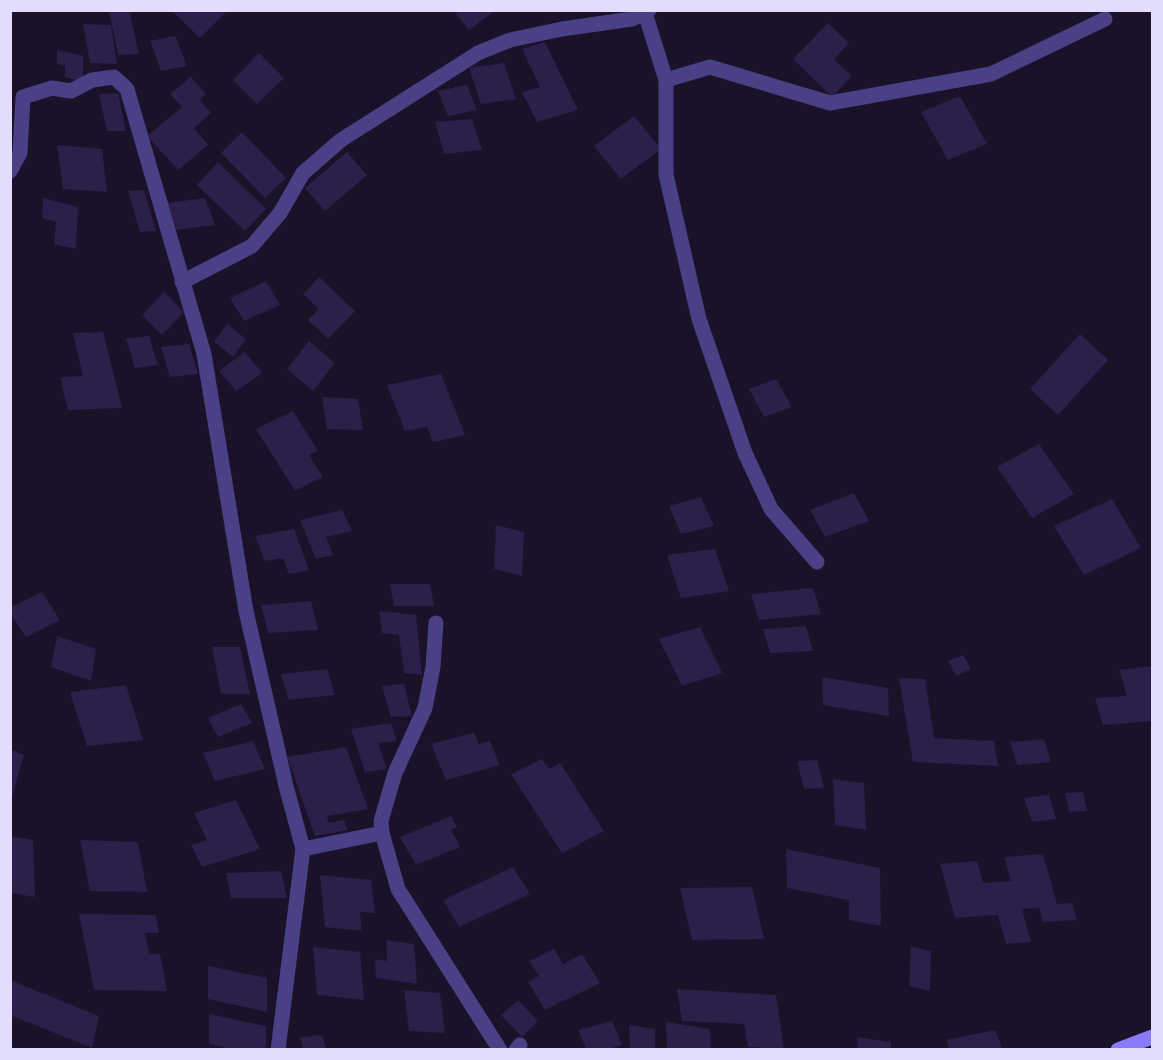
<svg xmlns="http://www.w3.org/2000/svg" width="1163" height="1060" font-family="'Open Sans',sans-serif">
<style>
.building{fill:#2c1f49}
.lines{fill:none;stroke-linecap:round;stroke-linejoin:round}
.street{stroke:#4a4085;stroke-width:15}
.secondary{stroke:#8a7af7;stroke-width:15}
</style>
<rect width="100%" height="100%" fill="#191229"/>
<g class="building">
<polygon points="109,10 129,10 139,54 118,55"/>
<polygon points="171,10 225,10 226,12 200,38"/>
<polygon points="453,10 496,10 469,30"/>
<polygon points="828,23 849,43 834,59 852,76 832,97 793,59"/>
<polygon points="83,24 111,25 117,64 90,63"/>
<polygon points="175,36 187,66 161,71 150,41"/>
<polygon points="545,42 578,110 537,122 522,92 540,87 522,49"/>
<polygon points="57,50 83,56 83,82 65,77 65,66 57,64"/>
<polygon points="259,53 284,78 257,104 233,80"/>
<polygon points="504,63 516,99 481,104 469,68"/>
<polygon points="191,77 206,94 200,100 211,113 194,128 208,145 178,170 147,136 182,107 170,94"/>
<polygon points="467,85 477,110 448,116 438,91"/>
<polygon points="118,93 126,131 107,131 99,94"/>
<polygon points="960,96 987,144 948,160 921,112"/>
<polygon points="634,116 661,149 621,179 594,146"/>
<polygon points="472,119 482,150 444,154 435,122"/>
<polygon points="242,132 286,178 265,198 221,153"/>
<polygon points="57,145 102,149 107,192 63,189"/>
<polygon points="347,152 367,175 325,211 305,188"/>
<polygon points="218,162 266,209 245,231 197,185"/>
<polygon points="144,190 156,231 140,232 128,191"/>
<polygon points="43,198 78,207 76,249 54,244 56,222 42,218"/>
<polygon points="205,198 215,225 176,230 167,203"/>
<polygon points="319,277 355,311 328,339 308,320 319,309 303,294"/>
<polygon points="266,281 280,305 244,321 230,298"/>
<polygon points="164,292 184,312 162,335 142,315"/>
<polygon points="227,324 246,339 233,357 214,342"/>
<polygon points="103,332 122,408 68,410 60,377 83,376 73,333"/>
<polygon points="1080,334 1108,360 1058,415 1030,389"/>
<polygon points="149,336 158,365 135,368 126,339"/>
<polygon points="309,341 335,363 313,391 287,369"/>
<polygon points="189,344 198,374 170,377 161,347"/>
<polygon points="245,352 262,373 236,391 219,371"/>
<polygon points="441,374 465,435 433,442 427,427 405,431 387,385"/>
<polygon points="776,379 792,407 764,417 749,389"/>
<polygon points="322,397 358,399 363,430 327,429"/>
<polygon points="293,411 318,451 309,455 323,477 295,491 256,429"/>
<polygon points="1039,444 1074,494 1032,518 997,467"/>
<polygon points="854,493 869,521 825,537 810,510"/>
<polygon points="701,497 714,526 681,534 669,506"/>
<polygon points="1112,499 1141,548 1084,575 1054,526"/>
<polygon points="342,510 352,531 326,537 333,555 316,559 300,520"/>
<polygon points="496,525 524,532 522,576 494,569"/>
<polygon points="294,529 309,570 289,574 283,558 265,561 255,536"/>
<polygon points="715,549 729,591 681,598 667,555"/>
<polygon points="390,584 430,584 434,606 394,606"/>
<polygon points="813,588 821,614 759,620 751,594"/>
<polygon points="42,592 60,620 26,637 10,613 10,608"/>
<polygon points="311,601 318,630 268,633 261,605"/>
<polygon points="379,611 416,615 422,675 404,673 399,635 382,633"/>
<polygon points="806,626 813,651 770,653 763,629"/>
<polygon points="700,627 722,673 682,686 659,639"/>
<polygon points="57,636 96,649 91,681 51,667"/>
<polygon points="212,647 240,647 250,694 221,694"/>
<polygon points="963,655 971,669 956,676 948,661"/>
<polygon points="1152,666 1152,721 1103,725 1095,698 1127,696 1119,670"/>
<polygon points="327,669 335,695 289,700 281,674"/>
<polygon points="822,677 888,688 889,716 823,705"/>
<polygon points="899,678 925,679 934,738 994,741 998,766 913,762"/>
<polygon points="404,684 412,716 391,717 382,686"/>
<polygon points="126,685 143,740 87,746 70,692"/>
<polygon points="241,704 252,723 218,737 208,718"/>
<polygon points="391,723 397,741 378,743 387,769 365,772 351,729"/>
<polygon points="474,733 479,744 490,741 500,765 446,780 431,744"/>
<polygon points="1044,739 1051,762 1017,765 1010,742"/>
<polygon points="253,741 265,769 215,781 203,753"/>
<polygon points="346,747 368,809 327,816 329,823 344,820 348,830 315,836 287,757"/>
<polygon points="10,749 24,755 11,800 10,800"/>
<polygon points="542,759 549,769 560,763 604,831 562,853 511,774"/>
<polygon points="817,760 824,788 804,789 797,761"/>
<polygon points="833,779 864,783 866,830 835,825"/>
<polygon points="1083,792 1087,811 1069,812 1065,793"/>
<polygon points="1049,795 1056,819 1032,822 1024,798"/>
<polygon points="236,800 260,849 202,867 191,845 207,840 194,813"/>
<polygon points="451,816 457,827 451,830 460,847 416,865 400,837"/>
<polygon points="10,836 33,840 35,897 10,893"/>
<polygon points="80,840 138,842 147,892 90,891"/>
<polygon points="786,849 880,868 881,926 849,920 849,900 787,888"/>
<polygon points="1043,854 1057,904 1072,903 1077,920 1043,922 1039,908 1022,909 1031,942 1006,944 998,915 955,918 940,864 977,861 983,883 1011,881 1004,857"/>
<polygon points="513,867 530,894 459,927 443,900"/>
<polygon points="281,871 287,898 231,898 226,873"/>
<polygon points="320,875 371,880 375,913 360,912 362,931 325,927"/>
<polygon points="752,887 764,939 692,940 680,888"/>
<polygon points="79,914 156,915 159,933 145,933 149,954 160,954 167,991 94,990"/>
<polygon points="386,940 414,944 417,984 376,978 375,959 387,961"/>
<polygon points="911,946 931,951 930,991 909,986"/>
<polygon points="313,947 360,952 364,1000 317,995"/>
<polygon points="554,949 563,964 582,954 600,983 545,1010 528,982 539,976 529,961"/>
<polygon points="208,966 267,978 267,1012 208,999"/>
<polygon points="10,980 99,1016 92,1048 10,1015"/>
<polygon points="677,989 776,995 784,1049 748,1047 744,1024 682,1021"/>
<polygon points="404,990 440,993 445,1033 409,1031"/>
<polygon points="518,1000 538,1021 522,1037 501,1015"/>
<polygon points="209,1014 266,1026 266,1050 236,1050 209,1044"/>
<polygon points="612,1021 622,1045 606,1050 587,1050 578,1030"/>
<polygon points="666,1022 710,1029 711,1050 667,1050"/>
<polygon points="629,1025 655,1029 655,1050 630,1050"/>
<polygon points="995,1030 1003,1050 950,1050 946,1040"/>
<polygon points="322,1035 326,1048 303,1049 300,1037"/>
<polygon points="857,1037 891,1042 891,1050 858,1050"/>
</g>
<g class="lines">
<g class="street">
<polyline points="645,13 666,80 666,175 699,319 745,453 771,509 817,562"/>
<polyline points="666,80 710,67 830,103 991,74 1105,19"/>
<polyline points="10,171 20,153 23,97 52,88 71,91 92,80 114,77 127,89 204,354 246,611 286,786 303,849 278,1050"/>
<polyline points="182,282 252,246 280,213 303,173 341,140 478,53 510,40 562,29 632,19 649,10"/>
<polyline points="436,623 433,667 425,708 395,773 381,821 382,833 398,889 500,1050"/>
<polyline points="303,849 382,833"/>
<polyline points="516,1050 520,1045"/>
</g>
<polyline class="secondary" points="1118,1050 1152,1037"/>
</g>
<rect width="1163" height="1060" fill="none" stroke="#e3dcfd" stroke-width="24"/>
</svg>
